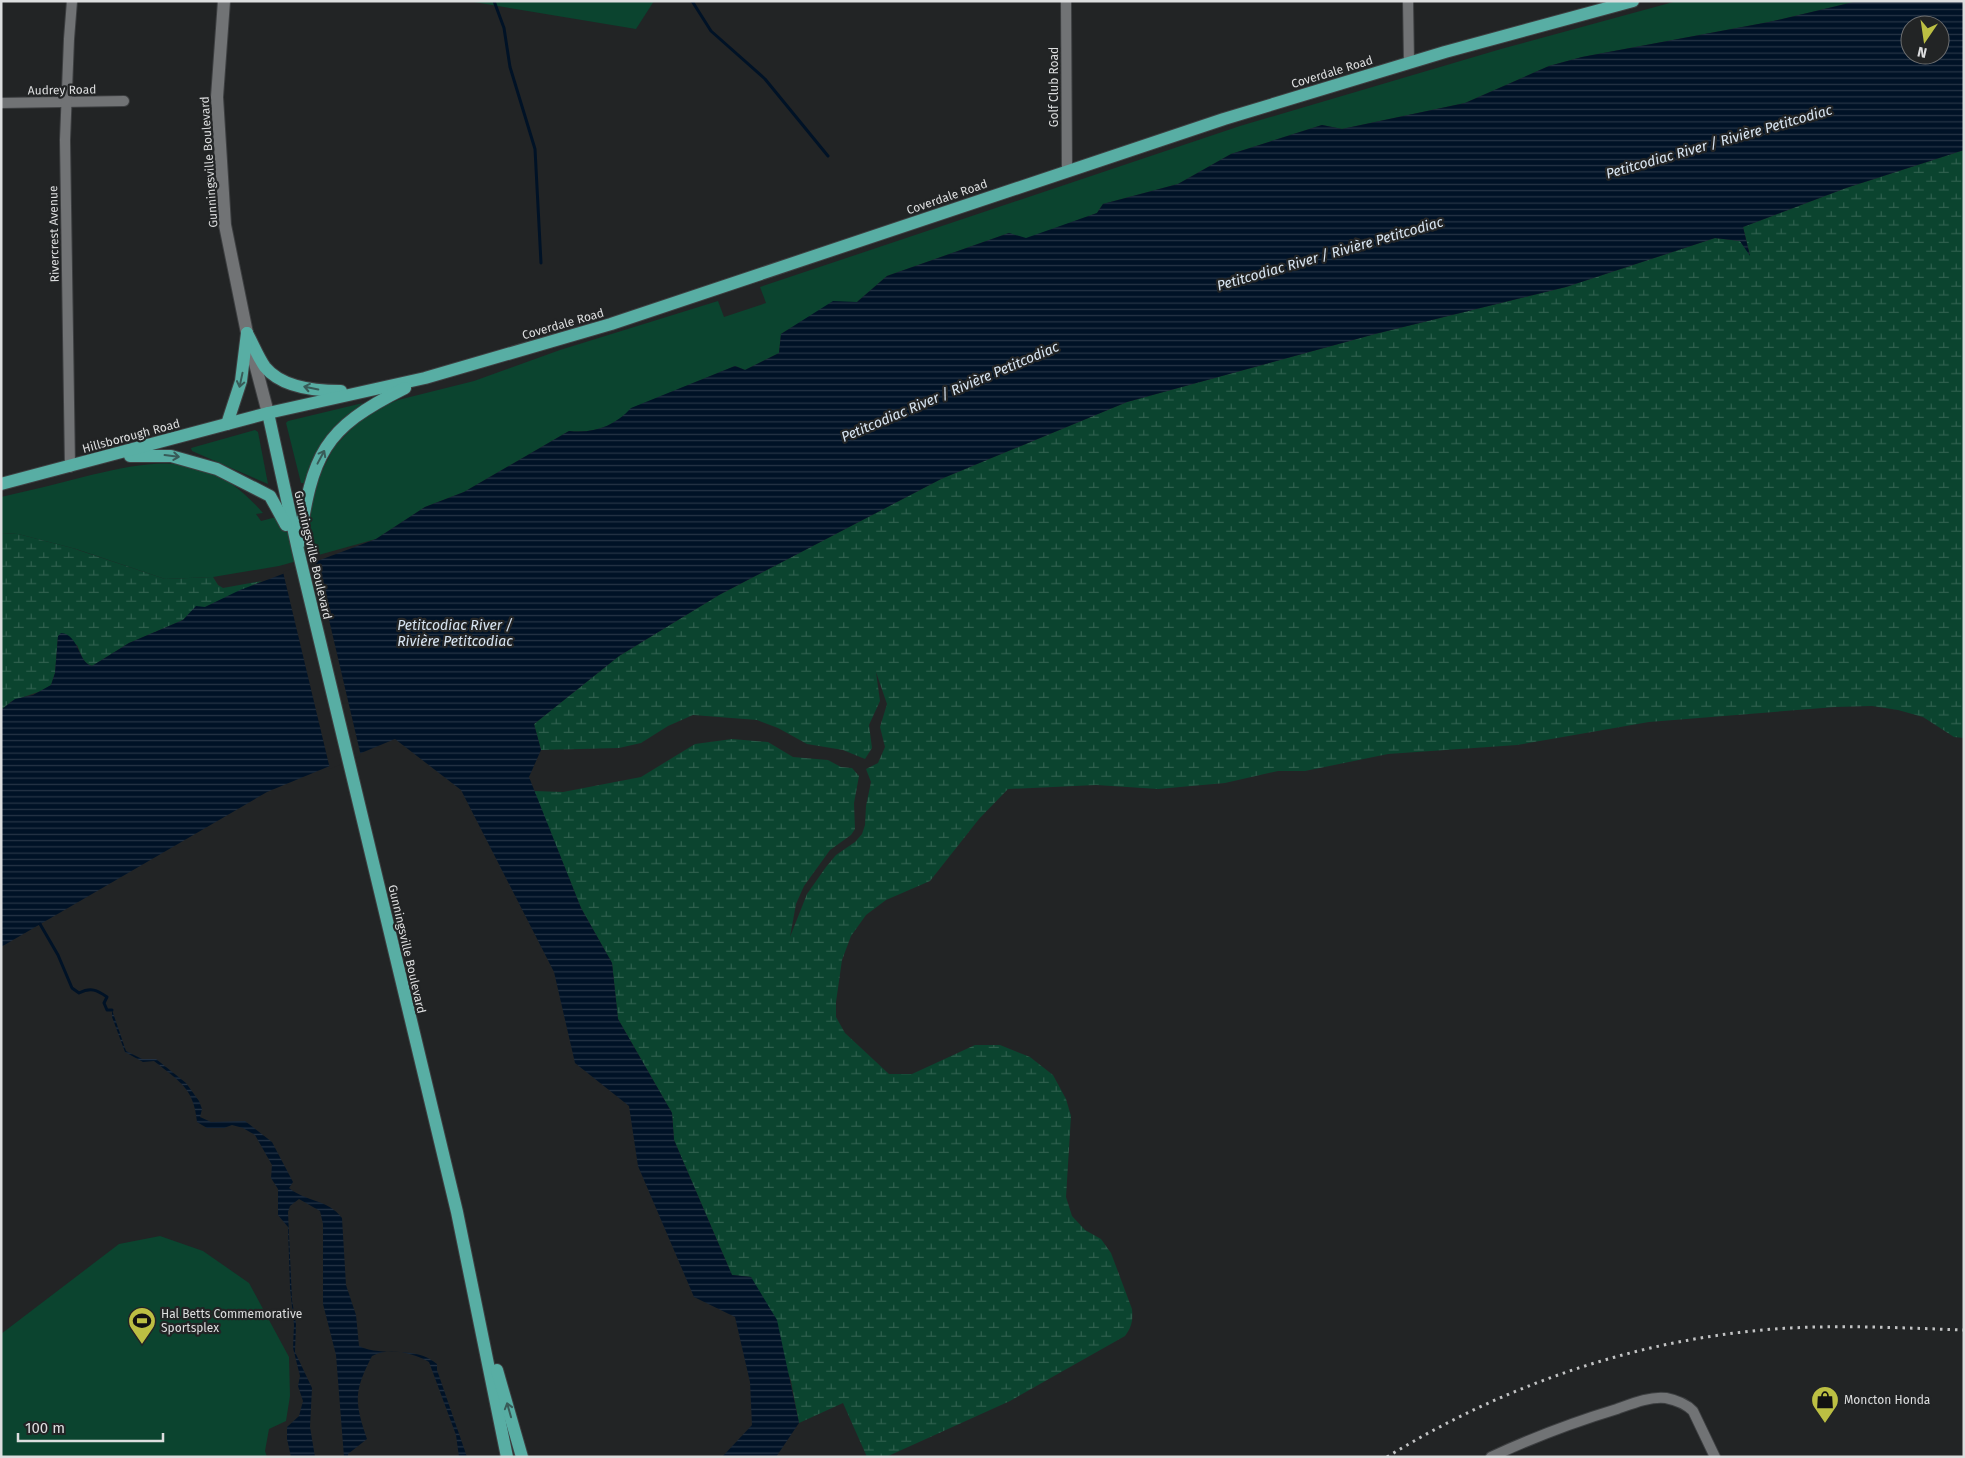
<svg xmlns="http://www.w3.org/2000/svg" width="1965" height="1458" font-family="'Fira Sans',sans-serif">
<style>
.green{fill:#0b442f}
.wetland{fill:url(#wetland-marsh)}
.water{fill:url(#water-rules);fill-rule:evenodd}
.pier{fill:#222425}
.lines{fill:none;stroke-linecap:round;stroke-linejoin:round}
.stream{stroke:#001226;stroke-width:3}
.street-casing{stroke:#3d3f41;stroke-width:12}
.secondary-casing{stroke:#3d3f41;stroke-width:14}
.primary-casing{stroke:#3d3f41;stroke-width:14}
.street{stroke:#717375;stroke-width:10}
.secondary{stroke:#717375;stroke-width:12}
.primary{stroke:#58aea4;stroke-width:12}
.rail{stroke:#c2c3c4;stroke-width:3;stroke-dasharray:2.5 5;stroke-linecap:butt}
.oneway{stroke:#385b58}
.labels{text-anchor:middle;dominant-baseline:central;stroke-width:4.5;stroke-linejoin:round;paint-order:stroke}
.street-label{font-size:12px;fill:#dddedf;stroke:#222425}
.poi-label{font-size:12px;fill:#dddedf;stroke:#222425;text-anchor:start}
.water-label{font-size:14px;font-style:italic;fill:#d8e5f2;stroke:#222425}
</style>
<defs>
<pattern id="wetland-marsh" width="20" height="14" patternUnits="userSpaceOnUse" patternTransform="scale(1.25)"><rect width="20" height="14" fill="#0b442f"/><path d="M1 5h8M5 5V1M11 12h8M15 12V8" fill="none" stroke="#2e5f4d"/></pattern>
<pattern id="water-rules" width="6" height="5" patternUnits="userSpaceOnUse" patternTransform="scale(1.25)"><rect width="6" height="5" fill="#001226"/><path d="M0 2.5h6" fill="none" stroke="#253445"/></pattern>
</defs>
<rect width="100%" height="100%" fill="#222425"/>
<g class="green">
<polygon points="468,1 654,1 636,29"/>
<path d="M1677,1h181l-89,21 -187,35 -33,9 -84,37 -123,26 -20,-4 -91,29 -53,30 -75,20 -6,9 -71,26 -17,-6 -122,43 -30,26h-24l-52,32 -2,19 -34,17 -10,-4 -103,42c-17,18 -39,26 -63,23l-105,61 -39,15 -49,32 -97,27 -66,11 -48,2 -89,-30 -58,-15 -17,-1v-36c30,-7 60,-14 90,-22 71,-17 119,-23 172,38l-7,1 5,7 50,-13 8,-31 15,-30 28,-29 16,-10 20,-8 76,-19 86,-31 158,-49 6,16 42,-14 -6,-16 480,-161 261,-77z"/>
<path d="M363,403c-29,25 -47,42 -59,80h-3l-15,-60 2,-2z"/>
<polygon points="255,430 258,432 268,484 192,451 191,448"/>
<polygon points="160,1236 203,1251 249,1283 289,1357 290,1396 286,1421 269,1429 265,1451 267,1457 1,1457 1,1334 119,1244"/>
</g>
<g class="wetland">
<path d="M1964,150v588l-10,-1 -31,-20 -25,-7 -26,-4 -37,1 -186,15 -132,23 -129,9 -83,17h-27l-53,12 -67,6 -62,-4 -88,4 -29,30 -49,62 -44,19 -20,15 -15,21 -9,24 -6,42v15l9,16 44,41h23l63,-29h25l30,12 23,18 13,24 5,17 -5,81 6,19 13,14 16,9 10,14 21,56c1,11 0,18 -7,27l-115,65 -124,56h-19l-24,-54 -44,20 -8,-42 -40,-104 -19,-2 -58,-135 -2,-27 -54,-94 -6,-56 -31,-55 -47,-117 29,1 78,-15 54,-33 37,-5 36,3 25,15 35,3 13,7 11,1 7,8 -5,27 1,26 -4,6 -21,15 -26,36 -8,18 -6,33 17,-43 19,-27 10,-12 19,-13 7,-8 3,-9 1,-19 5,-24 -5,-13 12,-6 7,-16 -5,-20 7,-23 -11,-32 4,29 -11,24 3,23 -7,11 -22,-9 -36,-6 -29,-16 -21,-8 -64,-5 -25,11 -27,17 -22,5 -78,2 -7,-26 85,-68 100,-61 222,-116 186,-77 248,-68 191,-47 149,-49 25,3 10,14 -7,-28 103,-39z"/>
<path d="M1,533l17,1 54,14 93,31 48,-2 5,8 5,3 39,-7 -57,26h-9l-13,13 -54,23 -37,23c-10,-3 -11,-13 -15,-21l-19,-9 -3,37 -4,12 -10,6 -29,10 -11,9z"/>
</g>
<g class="water">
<path d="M1858,1h106v149l-118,38 -103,39 7,29 -10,-15 -25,-3 -149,49 -191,47 -248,68 -186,77 -222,116 -100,61 -85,68 7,26 -12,27 52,131 31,55 6,56 54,94 2,27 58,135 19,2 26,43 22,103 -23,34h-54l30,-32 -2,-43 -15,-65 -41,-20 -56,-131 -9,-60 -54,-43 -21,-91 -93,-182 -66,-51 -128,53 -266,155v-237l14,-11 18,-4 18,-10 4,-12 3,-37 3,-3c18,1 17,30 31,33l37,-23 54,-23 13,-14 9,1 35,-17 136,-51 49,-32 39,-15 105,-61c24,3 46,-5 62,-23l104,-42 10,4 34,-17 2,-19 52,-33 24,1 30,-26 122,-43 17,5 71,-25 6,-9 75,-20 53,-30 91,-29 20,4 123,-26 84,-37 33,-9 187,-35zM1910,25h30v30h-30z"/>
<path d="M112,1010l14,41 16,8h14l30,24 13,18 3,8 -2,8 11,5 34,-1 27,21 21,40 -4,6c17,14 39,11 53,30l4,67 10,30 3,31c25,12 55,-2 78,18v6l30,87h-8l-3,-22 -27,-73c-16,-9 -40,-15 -57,-6 -18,35 -18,45 -5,83l-19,15v3h-4l-8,-102 -13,-51v-80l-3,-13 -21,-12 -9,7 -2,6 4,88 4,24 -1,28 17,36 -2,39 5,30h-24l-4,-18v-12l12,-11 4,-15 -5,-15 2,-10 -7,-28 1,-23 -4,-37 -2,-61 -10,-12v-26l-7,-11 1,-13 -17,-30 -12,-7 -11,-3 -8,3h-17l-10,-6c-3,-34 -18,-41 -43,-61l-11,1 -18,-10 -13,-35z"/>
</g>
<polygon class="pier" points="315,560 361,756 330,769 283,572"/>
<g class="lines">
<g class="stream">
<polyline points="494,1 504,28 510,67 535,149 541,263"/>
<polyline points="692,1 711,31 765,79 828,156"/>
<path d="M40,924l18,31 14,33 7,5c12,-6 18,-3 28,4l-3,6 3,7h5"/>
</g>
<defs>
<g id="street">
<polyline points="1066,1 1067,172"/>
<polyline points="1408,1 1409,63"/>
<polyline points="1,103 124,101"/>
<polyline points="70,467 65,140 69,39 72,1"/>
<path d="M1491,1457c41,-19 83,-35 126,-48 14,-5 33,-13 49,-11 10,2 19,5 27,13l22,46"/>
</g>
<polyline id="secondary" points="224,1 217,97 225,225 247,333 268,413"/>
<g id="primary">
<path d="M247,333c6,11 11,24 18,34 17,21 51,24 76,24"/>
<polyline points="268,413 298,550 457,1212 507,1457"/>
<polyline points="227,424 241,381 247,333"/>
<polyline points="130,456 171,456 217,469 270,496 286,525"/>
<polyline points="1,484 268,413 425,378 611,324 1224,119 1445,52 1633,1"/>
<path d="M299,543c14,-89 23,-114 106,-155"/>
<polyline points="497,1370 522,1457"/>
</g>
</defs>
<use href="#street" class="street-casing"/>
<use href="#secondary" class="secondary-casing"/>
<use href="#primary" class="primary-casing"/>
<use href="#street" class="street"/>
<use href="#secondary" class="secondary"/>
<use href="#primary" class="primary"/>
<path class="rail" d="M1387,1457c122,-75 260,-121 403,-129 58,-3 116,0 174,2"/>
</g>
<defs><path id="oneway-shaft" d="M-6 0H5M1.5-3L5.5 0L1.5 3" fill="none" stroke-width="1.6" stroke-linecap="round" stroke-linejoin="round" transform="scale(1.25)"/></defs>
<g class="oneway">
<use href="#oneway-shaft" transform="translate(241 380) rotate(102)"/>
<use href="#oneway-shaft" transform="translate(311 388) rotate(-168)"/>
<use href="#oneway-shaft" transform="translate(172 456) rotate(7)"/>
<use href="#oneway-shaft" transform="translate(321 457) rotate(-62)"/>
<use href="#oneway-shaft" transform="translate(509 1410) rotate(-106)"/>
</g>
<defs>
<symbol id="stadium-pin" viewBox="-11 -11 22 30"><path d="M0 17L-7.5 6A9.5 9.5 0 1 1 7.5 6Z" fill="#bcbf43" stroke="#222425"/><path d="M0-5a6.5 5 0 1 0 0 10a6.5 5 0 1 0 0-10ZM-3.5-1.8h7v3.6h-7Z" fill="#111"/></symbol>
<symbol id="shop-pin" viewBox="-11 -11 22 30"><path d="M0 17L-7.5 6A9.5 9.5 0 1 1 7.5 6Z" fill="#bcbf43" stroke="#222425"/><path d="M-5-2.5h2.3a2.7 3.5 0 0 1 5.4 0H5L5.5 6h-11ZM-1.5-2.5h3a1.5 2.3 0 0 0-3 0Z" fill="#111"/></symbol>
</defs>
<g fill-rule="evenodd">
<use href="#stadium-pin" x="126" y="1305" width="32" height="43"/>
<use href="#shop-pin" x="1809" y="1384" width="32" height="43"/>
</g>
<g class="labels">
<g class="street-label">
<text transform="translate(1332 72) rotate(-17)">Coverdale Road</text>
<text transform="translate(1054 87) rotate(-90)">Golf Club Road</text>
<text transform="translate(62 90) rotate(-1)">Audrey Road</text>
<text transform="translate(209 162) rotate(-94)">Gunningsville Boulevard</text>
<text transform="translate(947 197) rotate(-19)">Coverdale Road</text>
<text transform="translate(54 234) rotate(-91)">Rivercrest Avenue</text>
<text transform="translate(563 324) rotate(-16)">Coverdale Road</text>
<text transform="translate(131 436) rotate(-15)">Hillsborough Road</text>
<text transform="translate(313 555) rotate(77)">Gunningsville Boulevard</text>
<text transform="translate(407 949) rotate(77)">Gunningsville Boulevard</text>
</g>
<g class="poi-label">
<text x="161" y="1314">Hal Betts Commemorative<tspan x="161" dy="14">Sportsplex</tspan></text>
<text x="1844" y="1400">Moncton Honda</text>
</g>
<g class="water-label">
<text transform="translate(1719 142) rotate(-16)">Petitcodiac River / Rivière Petitcodiac</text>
<text transform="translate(1330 254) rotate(-16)">Petitcodiac River / Rivière Petitcodiac</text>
<text transform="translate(950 392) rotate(-23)">Petitcodiac River / Rivière Petitcodiac</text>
<text x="455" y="625">Petitcodiac River /<tspan x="455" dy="16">Rivière Petitcodiac</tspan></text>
</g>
</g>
<rect width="1965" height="1458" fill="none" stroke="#dddedf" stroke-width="5"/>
<g transform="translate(1925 40) rotate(193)"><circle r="24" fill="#222425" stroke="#6d6e6f"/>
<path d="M0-4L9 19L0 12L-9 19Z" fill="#bcbf43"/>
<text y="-8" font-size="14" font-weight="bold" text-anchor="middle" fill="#dddedf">N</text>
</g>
<path d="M18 1433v8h145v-8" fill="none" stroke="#dddedf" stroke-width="2.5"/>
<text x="25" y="1433" font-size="15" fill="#dddedf" stroke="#222425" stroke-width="4" paint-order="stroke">100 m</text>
</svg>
